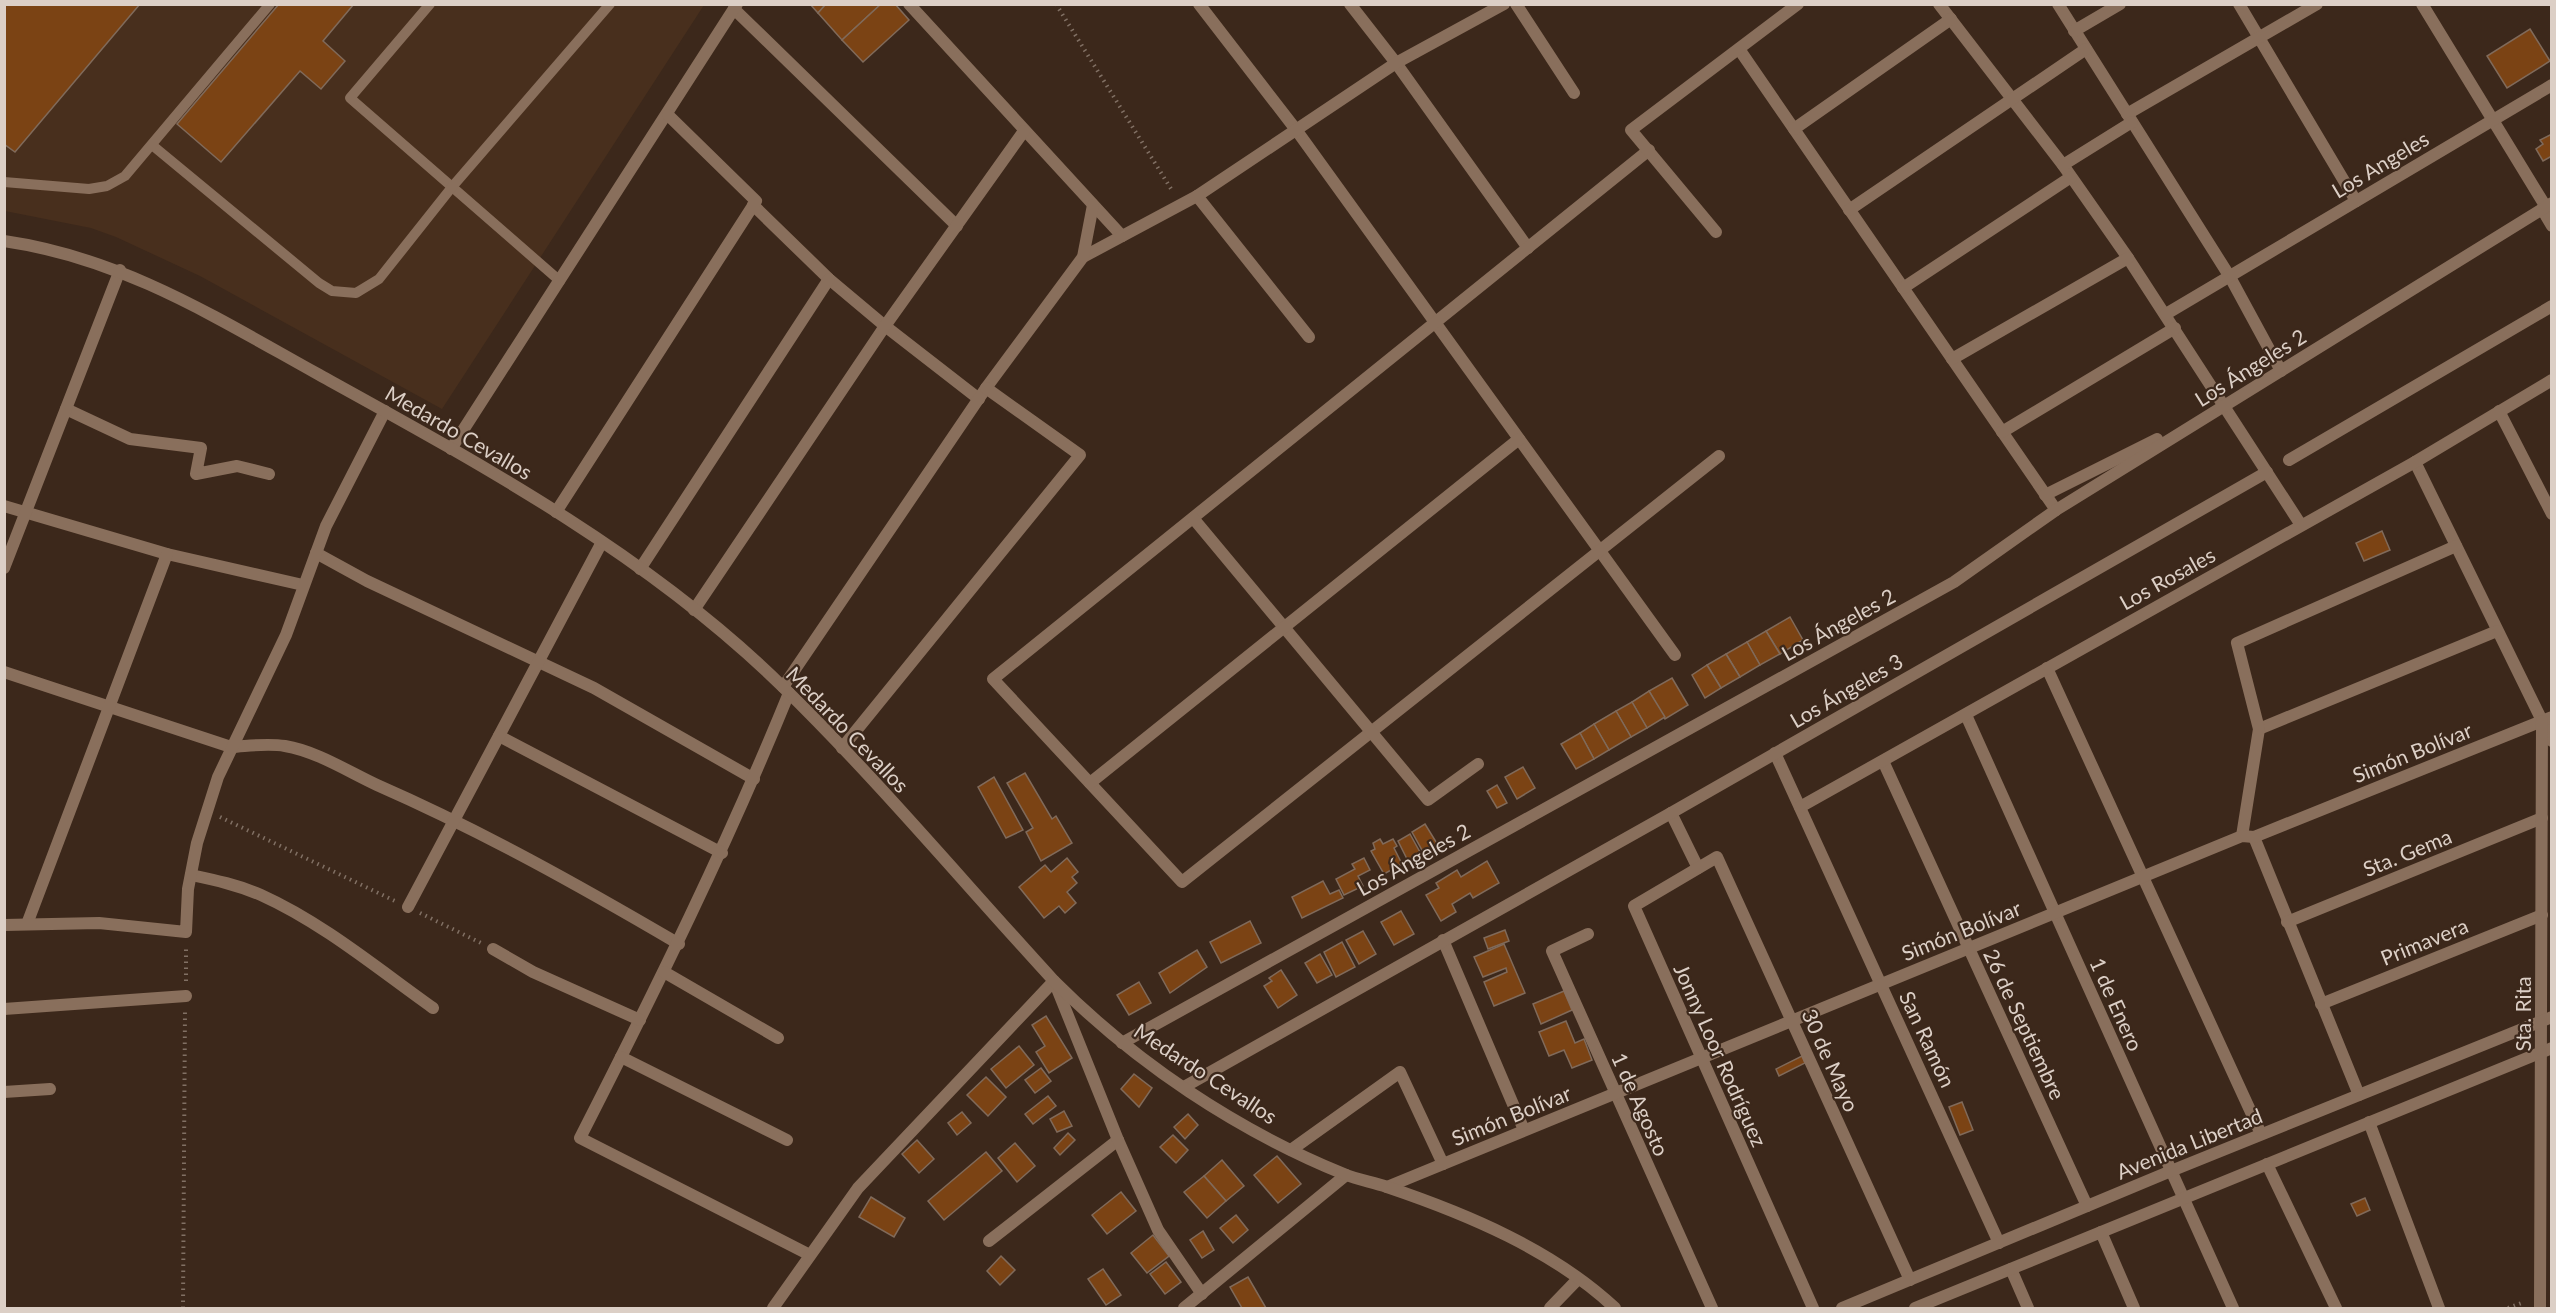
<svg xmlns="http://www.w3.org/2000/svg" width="2556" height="1313" font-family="Lato,sans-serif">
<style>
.built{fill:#482f1d}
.building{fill:#7b4314;stroke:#806a5a;stroke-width:1.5}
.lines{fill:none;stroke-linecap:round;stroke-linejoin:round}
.path{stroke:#817064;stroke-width:4;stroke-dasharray:1.5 4.5;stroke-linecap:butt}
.service{stroke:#896f5c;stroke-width:10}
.minor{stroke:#896f5c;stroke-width:12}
.tertiary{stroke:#896f5c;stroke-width:12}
.labels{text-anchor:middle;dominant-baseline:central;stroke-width:4.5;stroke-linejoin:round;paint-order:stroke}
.street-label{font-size:21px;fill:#dccfc6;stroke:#3c281b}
</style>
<rect width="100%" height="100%" fill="#3c281b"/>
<polygon class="built" points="4,5 704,5 442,409 200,276 116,237 91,228 5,211"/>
<g class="building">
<polygon points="4,4 140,4 15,152 4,144"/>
<polygon points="279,4 354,4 323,41 345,61 321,89 300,71 221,162 177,124"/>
<polygon points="810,4 826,4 818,13"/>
<polygon points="826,4 881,4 842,40 818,13"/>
<polygon points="881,4 895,4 909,20 863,62 842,40"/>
<polygon points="2530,29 2550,61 2507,88 2487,56"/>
<polygon points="2552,134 2552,159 2550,157 2543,161 2536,149 2543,144 2540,140"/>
<polygon points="2382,531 2390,550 2364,561 2356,543"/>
<polygon points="1790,617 1803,640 1780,654 1766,631"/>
<polygon points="1766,631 1780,654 1760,665 1747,642"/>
<polygon points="1747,642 1760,665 1740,677 1726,654"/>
<polygon points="1726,654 1740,677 1721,688 1707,665"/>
<polygon points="1707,665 1721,688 1705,698 1692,675"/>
<polygon points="1672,678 1688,705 1665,719 1649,691"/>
<polygon points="1649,691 1665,717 1647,728 1632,702"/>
<polygon points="1632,702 1647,728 1631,737 1616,711"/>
<polygon points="1616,711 1631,737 1609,750 1594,724"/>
<polygon points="1594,724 1609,750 1594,759 1580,733"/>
<polygon points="1580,733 1594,759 1576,769 1561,744"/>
<polygon points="1523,767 1535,788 1517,799 1505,777"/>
<polygon points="1025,773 1052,819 1056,816 1072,843 1041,861 1026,832 1033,828 1007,783"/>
<polygon points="994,777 1023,830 1006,838 978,787"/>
<polygon points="1497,785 1507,803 1497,808 1487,791"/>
<polygon points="1425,824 1438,845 1422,850 1412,832"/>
<polygon points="1410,834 1421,854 1408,861 1398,841"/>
<polygon points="1380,839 1383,844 1393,839 1397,846 1394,848 1402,864 1384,874 1371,851 1375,849 1373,843"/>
<polygon points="1067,858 1078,872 1072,877 1077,883 1067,892 1076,903 1065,913 1059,906 1044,918 1019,887 1045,865 1051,872"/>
<polygon points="1364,858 1370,870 1358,876 1363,886 1344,895 1336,879 1355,869 1352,864"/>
<polygon points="1487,861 1499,883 1473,898 1470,893 1452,904 1456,912 1441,921 1426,895 1439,888 1436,883 1457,870 1461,877"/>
<polygon points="1323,881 1330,894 1339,890 1343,898 1302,918 1292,897"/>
<polygon points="1401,911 1414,934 1394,945 1381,922"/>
<polygon points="1250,921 1261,943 1221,963 1210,942"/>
<polygon points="1505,930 1509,941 1488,949 1484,938"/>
<polygon points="1363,931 1376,954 1359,964 1346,940"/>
<polygon points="1342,942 1355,967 1336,977 1324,952"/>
<polygon points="1504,944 1525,993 1494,1006 1484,982 1507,972 1506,968 1483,977 1474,957"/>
<polygon points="1197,950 1207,967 1170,993 1159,973"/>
<polygon points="1320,954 1332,975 1317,983 1305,963"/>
<polygon points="1281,970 1297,995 1278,1008 1264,986 1272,981 1269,978"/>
<polygon points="1139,982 1151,1003 1129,1015 1117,995"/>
<polygon points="1564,991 1572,1010 1541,1024 1533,1004"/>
<polygon points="1046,1016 1072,1058 1049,1073 1036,1052 1045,1046 1032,1025"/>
<polygon points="1566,1021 1575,1043 1584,1039 1592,1060 1572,1068 1564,1050 1549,1056 1539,1032"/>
<polygon points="1019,1046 1034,1065 1006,1088 991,1069"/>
<polygon points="1802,1056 1805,1063 1779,1076 1776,1069"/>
<polygon points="1041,1068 1051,1081 1035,1093 1025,1080"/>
<polygon points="1134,1074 1152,1088 1139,1107 1121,1089"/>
<polygon points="986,1077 1006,1097 988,1116 967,1095"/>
<polygon points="1048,1096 1056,1106 1033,1124 1025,1114"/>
<polygon points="1962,1102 1973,1130 1960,1135 1949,1107"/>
<polygon points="1064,1111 1072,1126 1057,1132 1050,1119"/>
<polygon points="962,1112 971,1123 957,1135 948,1123"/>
<polygon points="1188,1114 1198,1125 1185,1139 1174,1127"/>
<polygon points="1068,1133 1075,1140 1060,1155 1054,1148"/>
<polygon points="1173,1135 1188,1150 1176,1163 1160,1147"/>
<polygon points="917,1140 934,1159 919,1173 902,1154"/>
<polygon points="1015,1143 1035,1166 1017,1182 998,1158"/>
<polygon points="986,1152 1002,1171 944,1220 928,1201"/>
<polygon points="1277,1156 1301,1184 1278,1203 1254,1175"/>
<polygon points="1222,1160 1244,1186 1226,1201 1204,1176"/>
<polygon points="1204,1176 1226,1201 1207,1218 1184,1192"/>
<polygon points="1121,1192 1136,1211 1107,1234 1092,1215"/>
<polygon points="871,1197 905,1218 894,1237 859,1217"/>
<polygon points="2365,1198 2370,1210 2357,1216 2351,1204"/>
<polygon points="1236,1215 1248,1230 1233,1243 1220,1228"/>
<polygon points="1203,1231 1214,1250 1202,1258 1190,1240"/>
<polygon points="1153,1235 1169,1256 1147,1273 1131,1253"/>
<polygon points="1001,1256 1015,1270 1000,1285 987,1271"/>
<polygon points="1166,1262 1181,1282 1165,1294 1150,1274"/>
<polygon points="1103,1269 1121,1295 1106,1305 1088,1279"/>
<polygon points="1248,1277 1266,1308 1242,1308 1230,1287"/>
</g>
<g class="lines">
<g class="path">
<polyline points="1056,4 1173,192"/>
<polyline points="220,817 395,901"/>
<polyline points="420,913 481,943"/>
<polyline points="186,981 186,946"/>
<polyline points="183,1308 185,1009"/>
<polyline points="2508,1308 2524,1302"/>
</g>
<g class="service">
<polyline points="430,4 350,98 560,281"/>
<polyline points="152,145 319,283 332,291 356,293 379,279 452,187 610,4"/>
<polyline points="4,182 89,189 107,186 125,176 270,4"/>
</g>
<g class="minor">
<polyline points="909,4 1122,236"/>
<polyline points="1199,4 1297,131 1675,655"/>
<polyline points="1350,4 1396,63 1528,248"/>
<polyline points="1516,4 1574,93"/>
<polyline points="1939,4 2063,165 2128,258 2301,525"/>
<polyline points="2058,4 2230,277 2281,371"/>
<polyline points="2239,4 2356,201"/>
<polyline points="2422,4 2546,207"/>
<polyline points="734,9 957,226"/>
<polyline points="2074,31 2120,4"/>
<polyline points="1739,49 2056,510"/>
<polyline points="2127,114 2317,4"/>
<polyline points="1794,129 1951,19"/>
<polyline points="1649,150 993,679 1182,882 1719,456"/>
<polyline points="2063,165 2132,122"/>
<polyline points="1197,196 1309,337"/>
<polyline points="753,205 829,279 885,326 979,399"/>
<polyline points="2542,209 2552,226"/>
<polyline points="1849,210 2086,49"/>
<polyline points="1716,232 1631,130 1798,4"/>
<polyline points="1083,257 1197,196 1396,63 1504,4"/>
<polyline points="1903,288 2071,177"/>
<polyline points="2166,314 2552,85"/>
<polyline points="1952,359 2128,258"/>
<polyline points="66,409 130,439 201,448 196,474 237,466 269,474"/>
<polyline points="2499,411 2552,514"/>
<polyline points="2002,432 2175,328"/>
<polyline points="451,449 737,4"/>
<polyline points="2289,460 2552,306"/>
<polyline points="2415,462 2552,741"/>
<polyline points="2045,495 2157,439"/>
<polyline points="4,506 167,554 303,585"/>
<polyline points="556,512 756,201 668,115"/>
<polyline points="1193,518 1428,800 1478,764"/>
<polyline points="316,553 367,581 594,688 754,779"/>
<polyline points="4,568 120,270"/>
<polyline points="640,569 829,279"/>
<polyline points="694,610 885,326 1024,131"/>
<polyline points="2047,668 2261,1134"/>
<path d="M4,672l227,75c18,-1 36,-4 54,-1 31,5 64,26 92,39 105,46 203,101 302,159"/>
<polyline points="783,687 986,388 1083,257 1093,205"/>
<path d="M789,693c-62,152 -134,298 -209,445l230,117"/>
<polyline points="1966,715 2233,1308"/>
<polyline points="2259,729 2497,631"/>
<polyline points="499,736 722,853"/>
<polyline points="842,748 1080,455 986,388"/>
<polyline points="1775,753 1999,1243"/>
<polyline points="1883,761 2087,1206"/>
<polyline points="1090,783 1519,439"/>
<polyline points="1800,807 2415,462 2552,380"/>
<polyline points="1671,813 1698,868"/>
<polyline points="2242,836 2259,729 2237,643 2456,546"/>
<polyline points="2254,837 2359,1095"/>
<path d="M191,875c24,5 47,10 70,20 62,28 117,74 172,113"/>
<polyline points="408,907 602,542"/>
<polyline points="2287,922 2542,818"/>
<polyline points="27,924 167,554"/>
<polyline points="4,925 99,923 186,932 188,889 197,843 218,777 286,635 326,526 385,411"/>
<polyline points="1588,934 1552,951 1712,1308"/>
<polyline points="1443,940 1524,1130"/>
<polyline points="493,949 533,972 640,1020"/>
<polyline points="664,972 778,1038"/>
<polyline points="2321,1004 2542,915"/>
<polyline points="4,1009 186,996"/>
<polyline points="1122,1043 1954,582 2056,510 2552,203"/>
<polyline points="621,1057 787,1140"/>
<polyline points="1184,1087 1671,813 2267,472"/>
<polyline points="4,1092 50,1089"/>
<polyline points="2369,1122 2439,1308"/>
<polyline points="1291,1150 1400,1072 1443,1164"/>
<polyline points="2267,1164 2336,1308"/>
<polyline points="1387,1187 2242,836 2254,837 2552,717"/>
<polyline points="2101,1232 2134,1308"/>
<polyline points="989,1241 1118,1140"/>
<polyline points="2011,1269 2028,1308"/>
<polyline points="773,1308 858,1188 1054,981 1118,1140 1158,1230 1202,1294"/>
<polyline points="1184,1308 1346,1175"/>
<polyline points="1550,1308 1578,1279"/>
<polyline points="1813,1308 1634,906 1717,857 1910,1280"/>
<polyline points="2540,1308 2542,721"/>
</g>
<g class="tertiary">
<path d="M4,241c118,17 211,76 312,132 163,90 333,182 467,314 95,93 181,196 271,294 82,82 182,149 290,193 14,6 29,8 43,13 80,27 166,63 228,121"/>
<polyline points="1842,1308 2171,1171 2552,1017"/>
<polyline points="1915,1308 2552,1048"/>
</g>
</g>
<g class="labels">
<g class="street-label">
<text transform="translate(2380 164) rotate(-31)">Los Angeles</text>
<text transform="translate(2250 367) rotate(-32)">Los Ángeles 2</text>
<text transform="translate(459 432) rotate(30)">Medardo Cevallos</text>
<text transform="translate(2167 578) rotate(-29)">Los Rosales</text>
<text transform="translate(1838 624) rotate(-29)">Los Ángeles 2</text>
<text transform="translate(1846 690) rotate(-30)">Los Ángeles 3</text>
<text transform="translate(848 729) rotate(46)">Medardo Cevallos</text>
<text transform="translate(2412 752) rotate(-22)">Simón Bolívar</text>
<text transform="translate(2407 852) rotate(-22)">Sta. Gema</text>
<text transform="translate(1413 859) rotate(-29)">Los Ángeles 2</text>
<text transform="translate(1961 930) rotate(-22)">Simón Bolívar</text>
<text transform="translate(2424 941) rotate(-22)">Primavera</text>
<text transform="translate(2117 1004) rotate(66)">1 de Enero</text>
<text transform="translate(2522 1014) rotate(-90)">Sta. Rita</text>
<text transform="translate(2025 1024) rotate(65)">26 de Septiembre</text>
<text transform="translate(1928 1039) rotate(65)">San Ramón</text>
<text transform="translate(1721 1055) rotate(66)">Jonny Loor Rodríguez</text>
<text transform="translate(1831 1060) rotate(66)">30 de Mayo</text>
<text transform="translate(1206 1073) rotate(33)">Medardo Cevallos</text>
<text transform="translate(1641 1104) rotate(66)">1 de Agosto</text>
<text transform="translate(1511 1115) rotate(-22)">Simón Bolívar</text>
<text transform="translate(2189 1143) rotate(-22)">Avenida Libertad</text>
</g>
</g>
<rect width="2556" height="1313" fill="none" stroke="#dccfc6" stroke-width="12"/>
</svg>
